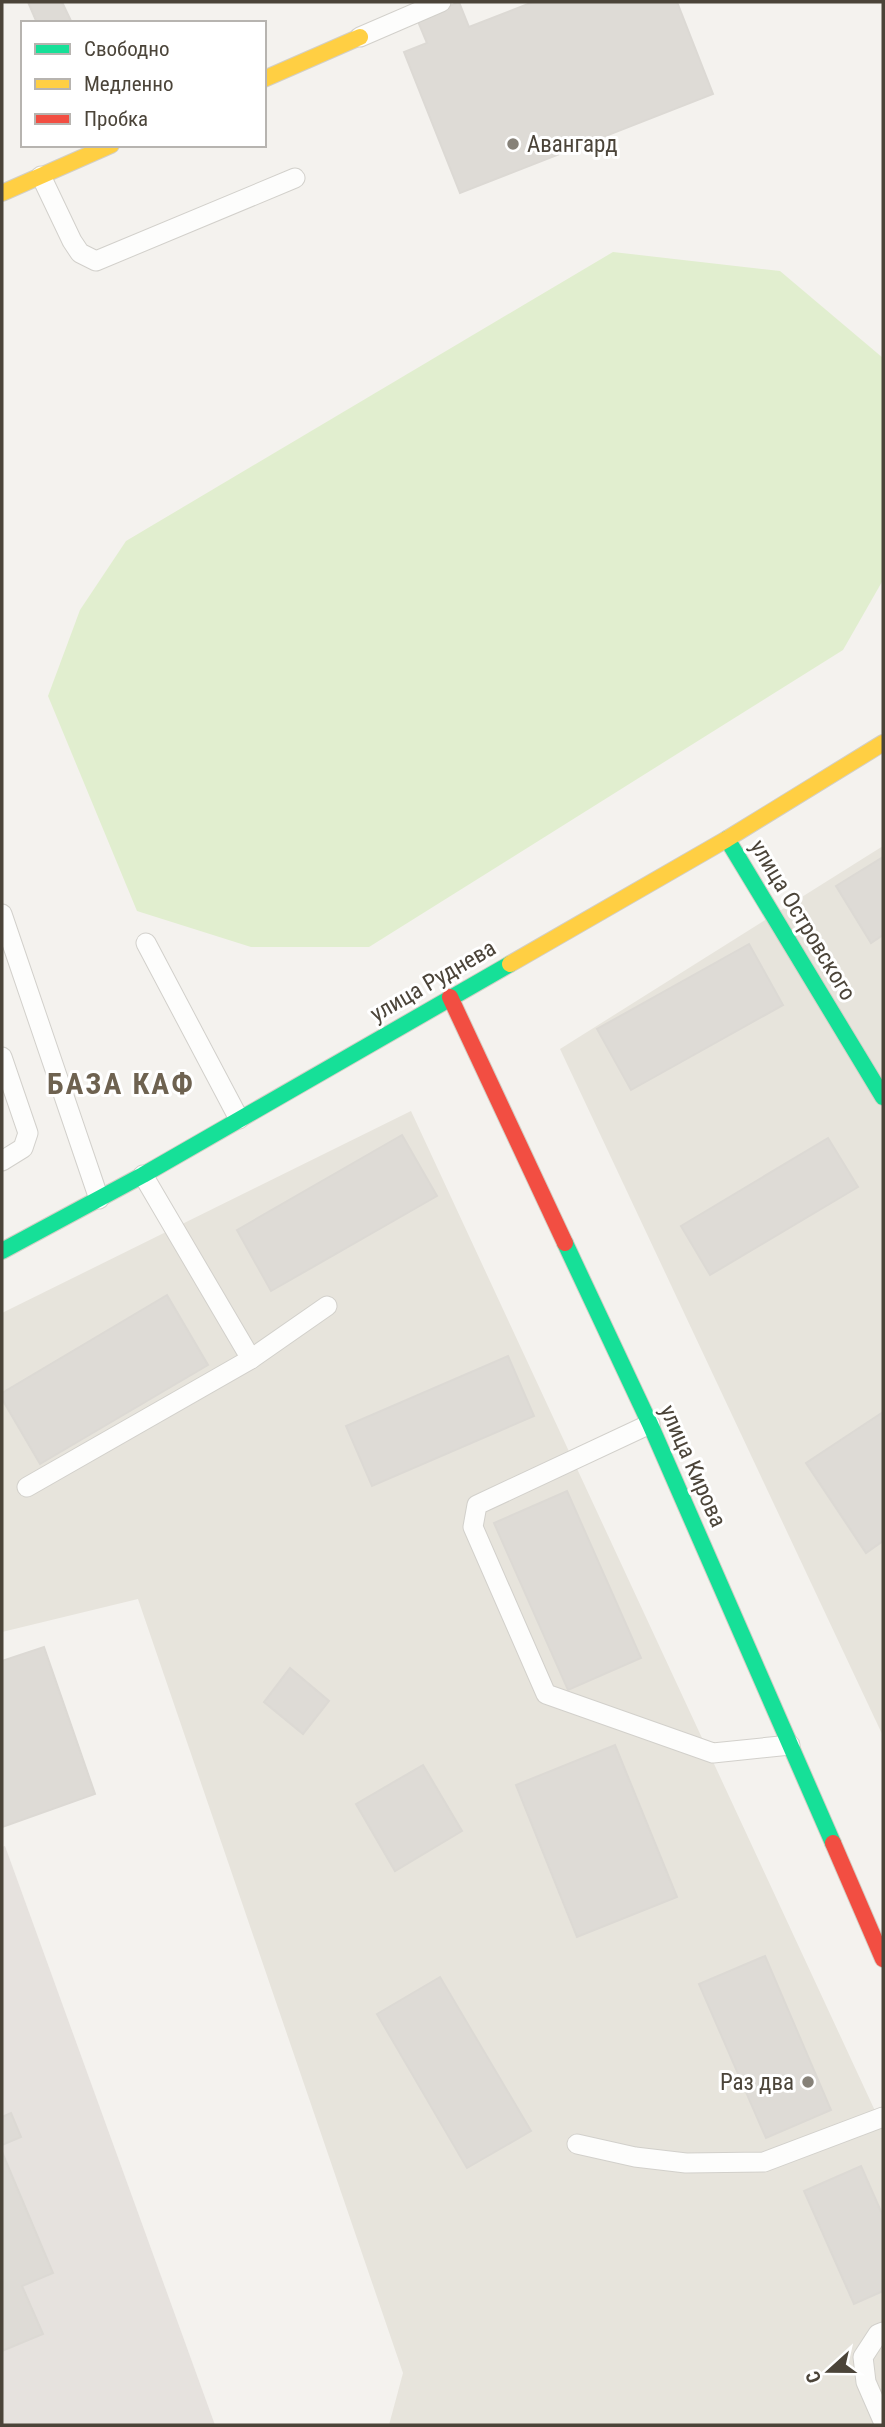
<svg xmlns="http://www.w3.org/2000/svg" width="885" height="2427" font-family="'Roboto Condensed',sans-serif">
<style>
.residential{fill:#e7e4dc}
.industrial{fill:#e6e2de}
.green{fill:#e1eecf}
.building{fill:#dedbd6;stroke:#dcd9d4;stroke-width:2}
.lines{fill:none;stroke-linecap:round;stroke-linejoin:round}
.lane-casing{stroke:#d2d0cb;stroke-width:21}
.fast-casing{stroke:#d3cfc5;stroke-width:18}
.slow-casing{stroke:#d3cfc5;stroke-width:18}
.jam-casing{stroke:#d3cfc5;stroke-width:18}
.lane{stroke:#fdfdfc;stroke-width:19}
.fast{stroke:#16e098;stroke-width:16}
.slow{stroke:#ffcf43;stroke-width:16}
.jam{stroke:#f24e42;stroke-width:16}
.poi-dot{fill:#868178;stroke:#fff;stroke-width:2.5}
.labels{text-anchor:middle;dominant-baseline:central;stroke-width:6;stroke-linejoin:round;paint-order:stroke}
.poi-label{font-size:23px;fill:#4b4439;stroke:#fff;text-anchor:start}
.street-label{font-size:23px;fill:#4b4439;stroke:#fff}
.district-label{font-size:30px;font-weight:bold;letter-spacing:2px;fill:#6e6250;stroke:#fff}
</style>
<rect width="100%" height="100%" fill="#f4f2ee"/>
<g class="residential">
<polygon points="883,846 883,1736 560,1049"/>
<polygon points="411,1111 883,2128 883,2425 389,2425 403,2373 138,1599 2,1632 2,1313"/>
</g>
<polygon class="industrial" points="5,1846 215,2425 2,2425 2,1847"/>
<polygon class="green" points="613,252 780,271 883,358 883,580 843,650 369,947 251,947 137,911 48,696 80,610 126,541"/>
<g class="building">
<polygon points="28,2 62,2 72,23 37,23"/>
<polygon points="459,2 469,27 533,2 677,2 713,94 460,193 404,52 427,43 417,19"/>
<polygon points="883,857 883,935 871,943 836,886"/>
<polygon points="749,944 783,1005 631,1090 597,1029"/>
<polygon points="402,1135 437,1196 271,1291 237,1230"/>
<polygon points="828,1138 858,1187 710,1275 681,1226"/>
<polygon points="167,1295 208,1365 40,1464 2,1399 2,1393"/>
<polygon points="508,1356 534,1416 372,1486 346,1426"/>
<polygon points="883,1412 883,1541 866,1553 806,1463"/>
<polygon points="567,1491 641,1658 568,1690 494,1523"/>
<polygon points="44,1647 95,1794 2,1827 2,1661"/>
<polygon points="290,1668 329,1701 303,1734 264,1702"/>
<polygon points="615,1745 677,1897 577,1937 516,1785"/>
<polygon points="423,1765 462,1831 395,1871 356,1804"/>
<polygon points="765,1956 831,2110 766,2138 699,1984"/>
<polygon points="440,1977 531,2131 467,2168 377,2014"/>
<polygon points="11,2113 21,2137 2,2145 2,2117"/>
<polygon points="2,2152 53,2273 22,2286 43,2334 2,2351"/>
<polygon points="861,2166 883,2216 883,2291 854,2304 804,2191"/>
</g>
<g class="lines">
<defs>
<g id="lane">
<polyline points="360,37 441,2"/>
<polyline points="41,176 72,241 80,253 96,261 295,178"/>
<polyline points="2,914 99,1199"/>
<polyline points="146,943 239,1119"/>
<polyline points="2,1057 28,1133 23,1148 2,1161"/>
<polyline points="143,1175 251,1359"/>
<polyline points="650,1424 477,1505 473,1527 546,1694 713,1753 790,1745"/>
<polyline points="27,1487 251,1359 327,1306"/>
<polyline points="577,2144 635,2157 686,2163 764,2162 883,2117"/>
<polyline points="883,2332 878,2334 863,2357 866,2382 883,2421"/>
</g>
<g id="fast">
<polyline points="727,839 883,1097"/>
<polyline points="565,1243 650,1424 833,1843"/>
<polyline points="2,1251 143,1175 510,964"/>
</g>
<g id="slow">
<polyline points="264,79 360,37"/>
<polyline points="2,193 111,145"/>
<polyline points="510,964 727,839 883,743"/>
</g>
<g id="jam">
<polyline points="450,997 565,1243"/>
<polyline points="833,1843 883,1959"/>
</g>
</defs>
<use href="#lane" class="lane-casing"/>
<use href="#fast" class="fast-casing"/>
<use href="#slow" class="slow-casing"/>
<use href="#jam" class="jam-casing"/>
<use href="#lane" class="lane"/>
<use href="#fast" class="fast"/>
<use href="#slow" class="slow"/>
<use href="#jam" class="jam"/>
</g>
<g class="poi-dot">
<circle cx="513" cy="144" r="7"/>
<circle cx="808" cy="2082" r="7"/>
</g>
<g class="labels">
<g class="poi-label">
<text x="527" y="144">Авангард</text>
<text x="794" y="2082" text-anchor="end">Раз два</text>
</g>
<g class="street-label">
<text transform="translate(803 920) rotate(59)">улица Островского</text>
<text transform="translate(433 981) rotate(-30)">улица Руднева</text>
<text transform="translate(693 1466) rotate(66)">улица Кирова</text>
</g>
<g class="district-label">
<text x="121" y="1083">БАЗА КАФ</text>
</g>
</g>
<rect width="885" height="2427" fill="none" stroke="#4b4439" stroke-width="7"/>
<rect x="21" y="21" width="245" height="126" fill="#ffffff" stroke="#b7b4b0" stroke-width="2"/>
<rect x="35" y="44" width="35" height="10" fill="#16e098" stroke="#b7b4b0" stroke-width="2"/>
<text x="84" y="56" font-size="21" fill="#4b4439">Свободно</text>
<rect x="35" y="79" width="35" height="10" fill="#ffcf43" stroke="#b7b4b0" stroke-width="2"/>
<text x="84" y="91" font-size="21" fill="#4b4439">Медленно</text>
<rect x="35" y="114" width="35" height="10" fill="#f24e42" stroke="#b7b4b0" stroke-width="2"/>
<text x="84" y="126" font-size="21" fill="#4b4439">Пробка</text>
<g transform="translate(829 2371) rotate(249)" stroke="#ffffff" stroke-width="5" paint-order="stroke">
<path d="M0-5L12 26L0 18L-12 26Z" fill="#4b4439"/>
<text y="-10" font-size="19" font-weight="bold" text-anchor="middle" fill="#4b4439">С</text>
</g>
</svg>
